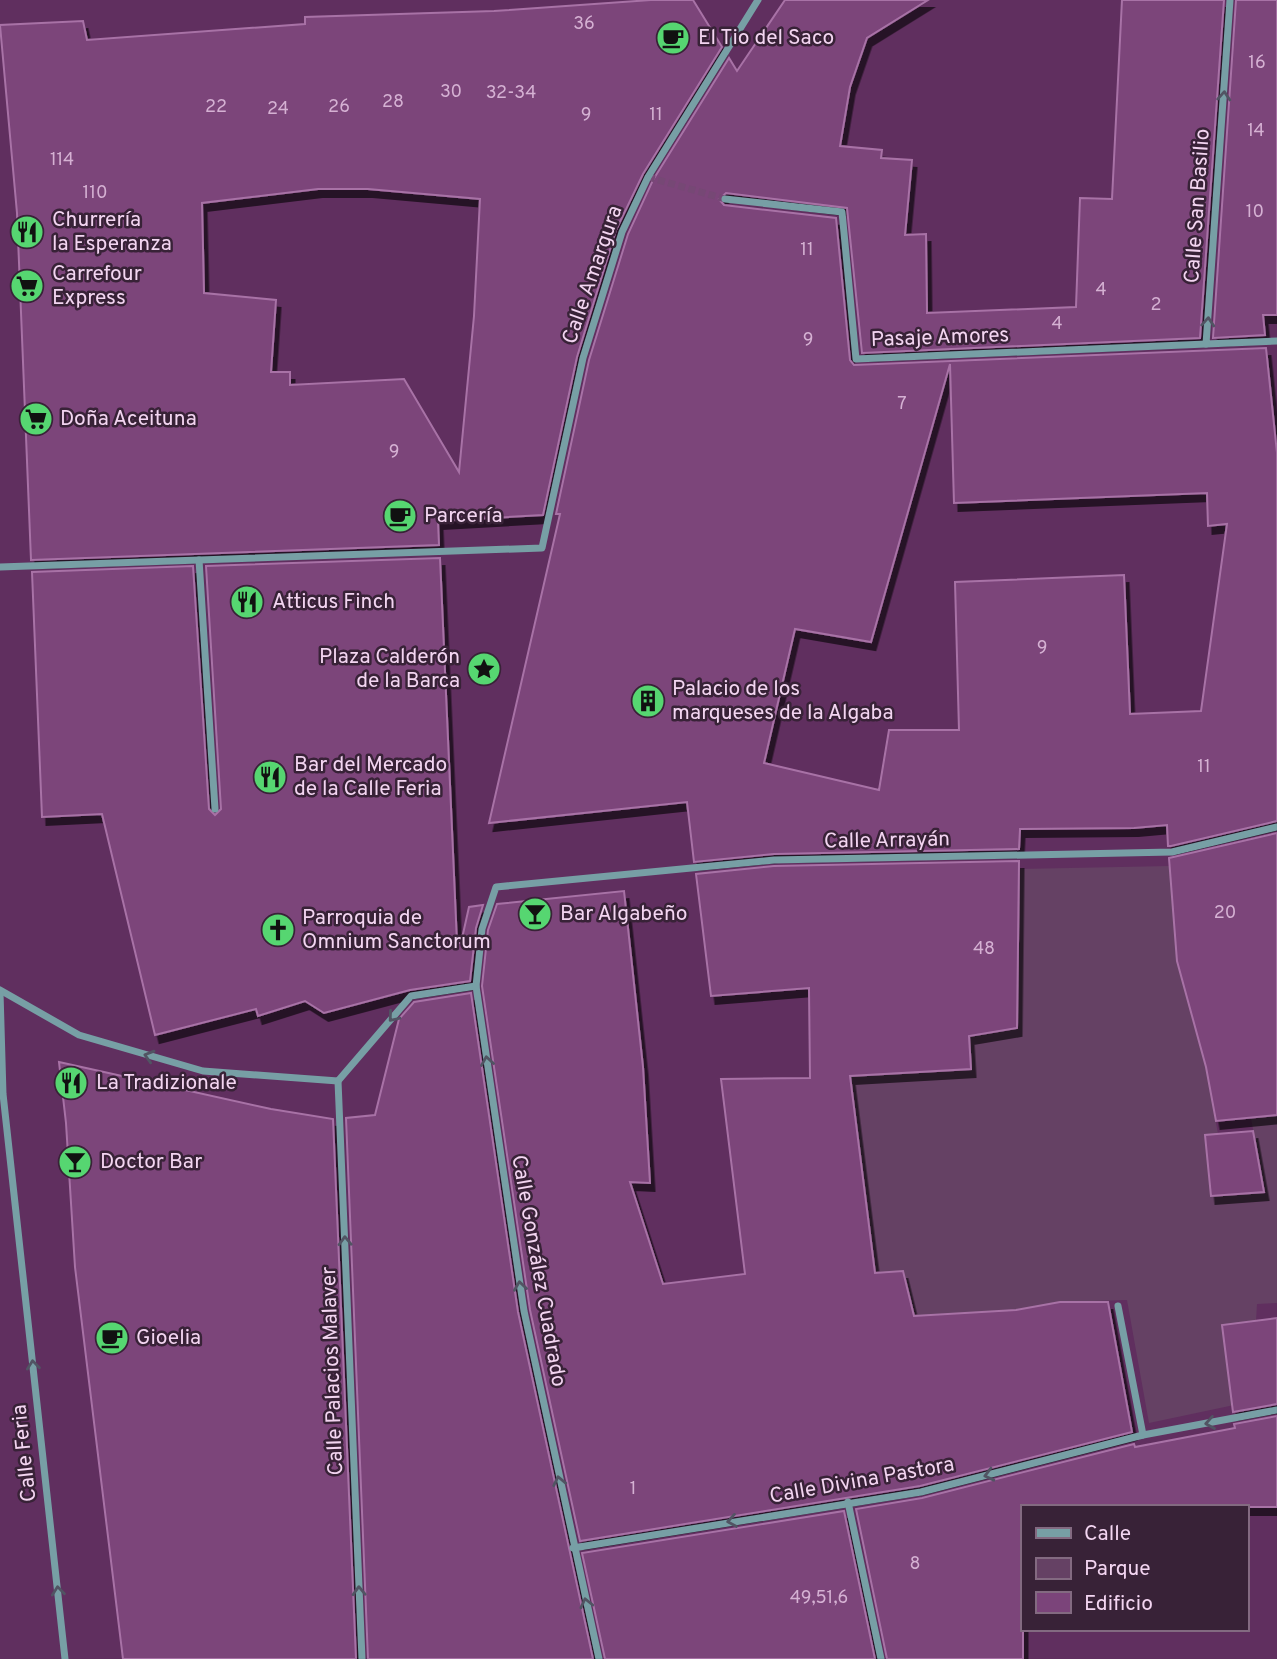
<svg xmlns="http://www.w3.org/2000/svg" width="1277" height="1659" font-family="Overpass,sans-serif">
<style>
.green{fill:#654164}
.building{fill:#7b447a;stroke:#a872a6;stroke-width:2;fill-rule:evenodd;filter:url(#shadow)}
.lines{fill:none;stroke-linecap:round;stroke-linejoin:round}
.street-tunnel{stroke:#764875;stroke-width:7;stroke-dasharray:7 3.5;stroke-linecap:butt}
.street{stroke:#779fa5;stroke-width:7}
.oneway{stroke:#515463}
.labels{text-anchor:middle;dominant-baseline:central;stroke-width:5;stroke-linejoin:round;paint-order:stroke}
.number-label{font-size:18px;fill:#d5b1d3}
.poi-label{font-size:21px;fill:#f3d5f1;stroke:#382237;text-anchor:start}
.street-label{font-size:21px;fill:#f3d5f1;stroke:#382237}
</style>
<defs>
<filter id="shadow"><feDropShadow dx="4.5" dy="8" stdDeviation="0" flood-color="#0009"/></filter>
</defs>
<rect width="100%" height="100%" fill="#602f5f"/>
<polygon class="green" points="1170,866 1218,1134 1205,1135 1211,1196 1264,1192 1251,1118 1277,1115 1277,1303 1257,1304 1256,1321 1222,1326 1226,1357 1271,1352 1277,1396 1149,1423 1127,1300 1060,1302 1016,1310 914,1316 903,1271 875,1273 850,1076 971,1069 970,1047 956,1038 1017,1028 1019,869"/>
<g class="building">
<path d="M651,0h42l29,47 -79,127 -27,56 -39,127 -34,158 -105,6 1,24 -408,15 -14,-347 -17,-188 83,-4 4,19 218,-16v-7l189,-6zM318,189h50l112,10 -6,117 -15,156 -55,-93 -114,6v-13h-19l5,-72 -72,-7 -2,-90z"/>
<path d="M785,0h143l-61,38 -17,49 -10,59 42,4 -1,8 31,2 -7,75 21,-1 1,79 149,-6 4,-109 32,1 10,-199h102l-24,338 -338,15 -15,-145 -121,-15 -7,6 5,6 112,13 14,142 4,5 412,-17 11,105v368l-106,25h-3l-1,-21 -33,3 -114,1 -1,20 -245,5 -80,8 -7,-60 -198,21 71,-309h-4l33,-154 39,-126 25,-54 76,-122 8,13zM950,364l4,139 253,-10 1,33 19,-2 -26,187 -71,3 -6,-139 -169,7 4,148h-70l-10,60 -115,-27 31,-134 76,13z"/>
<polygon points="1236,0 1277,0 1277,315 1263,315 1265,335 1213,338"/>
<polygon points="440,558 457,943 461,943 469,907 483,905 476,928 470,981 410,990 324,1013 305,1001 258,1016 256,1009 155,1035 102,814 42,817 32,572 193,566 209,809 215,815 221,809 206,566"/>
<polygon points="1277,833 1277,1115 1216,1121 1206,1067 1177,961 1169,858"/>
<polygon points="1019,861 1017,1028 969,1036 971,1069 850,1076 875,1273 903,1271 914,1316 1016,1310 1060,1302 1108,1302 1132,1432 920,1486 580,1541 530,1310 482,986 488,930 497,904 624,891 643,1067 650,1183 630,1182 663,1284 745,1274 721,1079 810,1078 809,988 711,996 696,874 774,866"/>
<polygon points="471,993 518,1312 593,1659 368,1659 346,1118 375,1115 399,1019 414,1002"/>
<polygon points="59,1062 271,1109 333,1119 356,1659 123,1659 75,1267 66,1123"/>
<polygon points="1253,1131 1264,1192 1211,1196 1205,1135"/>
<polygon points="1277,1318 1277,1404 1233,1412 1222,1325"/>
<polygon points="1277,1416 1277,1507 1023,1507 1023,1659 887,1659 856,1509 922,1498 1134,1444 1135,1447 1235,1428 1234,1424"/>
<polygon points="844,1511 875,1659 605,1659 582,1553"/>
</g>
<g class="lines">
<polyline class="street-tunnel" points="648,177 725,199"/>
<g class="street">
<polyline points="1230,0 1206,344 1277,341"/>
<polyline points="725,199 842,212 856,359 1206,344"/>
<polyline points="199,560 215,809"/>
<polyline points="0,567 542,548 583,358 622,232 648,177 758,0"/>
<polyline points="0,990 79,1035 203,1071 338,1081 411,996 476,986"/>
<polyline points="0,992 3,1094 65,1659"/>
<polyline points="338,1081 362,1659"/>
<polyline points="1118,1306 1143,1435"/>
<polyline points="848,1502 881,1659"/>
<polyline points="573,1548 921,1492 1143,1435 1277,1410"/>
<polyline points="599,1659 524,1311 476,986 482,929 496,887 774,860 1172,852 1277,827"/>
</g>
</g>
<defs><path id="oneway-chevron" d="M-2-3.5L2.5 0L-2 3.5" fill="none" stroke-width="1.6" stroke-linecap="round" stroke-linejoin="round" transform="scale(1.75)"/></defs>
<g class="oneway">
<use href="#oneway-chevron" transform="translate(1224 96) rotate(-86)"/>
<use href="#oneway-chevron" transform="translate(1208 322) rotate(-86)"/>
<use href="#oneway-chevron" transform="translate(393 1017) rotate(130)"/>
<use href="#oneway-chevron" transform="translate(149 1056) rotate(-164)"/>
<use href="#oneway-chevron" transform="translate(487 1061) rotate(-99)"/>
<use href="#oneway-chevron" transform="translate(345 1241) rotate(-92)"/>
<use href="#oneway-chevron" transform="translate(520 1286) rotate(-98)"/>
<use href="#oneway-chevron" transform="translate(33 1365) rotate(-96)"/>
<use href="#oneway-chevron" transform="translate(1210 1423) rotate(170)"/>
<use href="#oneway-chevron" transform="translate(989 1475) rotate(166)"/>
<use href="#oneway-chevron" transform="translate(559 1481) rotate(-102)"/>
<use href="#oneway-chevron" transform="translate(732 1521) rotate(170)"/>
<use href="#oneway-chevron" transform="translate(58 1591) rotate(-96)"/>
<use href="#oneway-chevron" transform="translate(359 1591) rotate(-92)"/>
<use href="#oneway-chevron" transform="translate(586 1603) rotate(-103)"/>
</g>
<defs>
<symbol id="cafe-disc" viewBox="-11 -11 22 22"><circle r="9.5" fill="#56d671" stroke="#382237"/><path d="M-5.5-4.5H6V0H3Q3 3.5 0 3.5H-2.5Q-5.5 3.5-5.5 0ZM3-3.2v2h1.7v-2ZM-6 4.5H4V6H-6Z" fill="#111"/></symbol>
<symbol id="restaurant-disc" viewBox="-11 -11 22 22"><circle r="9.5" fill="#56d671" stroke="#382237"/><path d="M-5-6h1v4h1v-4h1v4h1v-4h1v5L-1.5 .5V6h-2V.5L-5-1ZM5-6V6H3V1.5H1.5Q1.5-4 5-6Z" fill="#111"/></symbol>
<symbol id="supermarket-disc" viewBox="-11 -11 22 22"><circle r="9.5" fill="#56d671" stroke="#382237"/><path d="M-6-5.5h2.5l.6 2H6L4.5 2H-2.5L-4.4-4H-6ZM-1.5 3.2a1.3 1.3 0 1 0 .1 0ZM3 3.2a1.3 1.3 0 1 0 .1 0Z" fill="#111"/></symbol>
<symbol id="sight-disc" viewBox="-11 -11 22 22"><circle r="9.5" fill="#56d671" stroke="#382237"/><path d="M0-6L1.8-2.2L6-1.7L2.9 1.2L3.7 5.4L0 3.3L-3.7 5.4L-2.9 1.2L-6-1.7L-1.8-2.2Z" fill="#111"/></symbol>
<symbol id="building-disc" viewBox="-11 -11 22 22"><circle r="9.5" fill="#56d671" stroke="#382237"/><path d="M-4-6H4V6H1V3H-1V6H-4ZM-2.5-4.3h1.7v1.8h-1.7ZM.8-4.3h1.7v1.8H.8ZM-2.5-1h1.7V.8h-1.7ZM.8-1h1.7V.8H.8Z" fill="#111"/></symbol>
<symbol id="bar-disc" viewBox="-11 -11 22 22"><circle r="9.5" fill="#56d671" stroke="#382237"/><path d="M-6-5H6L.8 .8V4.5H3.5V6h-7V4.5H-.8V.8Z" fill="#111"/></symbol>
<symbol id="church-disc" viewBox="-11 -11 22 22"><circle r="9.5" fill="#56d671" stroke="#382237"/><path d="M-1.2-6h2.4v3.5h3.3v2.4h-3.3V6h-2.4V-.1h-3.3v-2.4h3.3Z" fill="#111"/></symbol>
</defs>
<g fill-rule="evenodd">
<use href="#cafe-disc" x="654" y="19" width="38" height="38"/>
<use href="#restaurant-disc" x="8" y="213" width="38" height="38"/>
<use href="#supermarket-disc" x="8" y="267" width="38" height="38"/>
<use href="#supermarket-disc" x="17" y="400" width="38" height="38"/>
<use href="#cafe-disc" x="381" y="497" width="38" height="38"/>
<use href="#restaurant-disc" x="228" y="583" width="38" height="38"/>
<use href="#sight-disc" x="465" y="650" width="38" height="38"/>
<use href="#building-disc" x="629" y="682" width="38" height="38"/>
<use href="#restaurant-disc" x="251" y="758" width="38" height="38"/>
<use href="#bar-disc" x="516" y="895" width="38" height="38"/>
<use href="#church-disc" x="259" y="911" width="38" height="38"/>
<use href="#restaurant-disc" x="52" y="1064" width="38" height="38"/>
<use href="#bar-disc" x="56" y="1143" width="38" height="38"/>
<use href="#cafe-disc" x="93" y="1319" width="38" height="38"/>
</g>
<g class="labels">
<g class="number-label">
<text x="584" y="24">36</text>
<text x="1257" y="63">16</text>
<text x="451" y="92">30</text>
<text x="511" y="93">32-34</text>
<text x="393" y="102">28</text>
<text x="216" y="107">22</text>
<text x="339" y="107">26</text>
<text x="278" y="109">24</text>
<text x="586" y="115">9</text>
<text x="656" y="115">11</text>
<text x="1256" y="131">14</text>
<text x="62" y="160">114</text>
<text x="95" y="193">110</text>
<text x="1255" y="212">10</text>
<text x="807" y="250">11</text>
<text x="1101" y="290">4</text>
<text x="1156" y="305">2</text>
<text x="1057" y="324">4</text>
<text x="808" y="340">9</text>
<text x="902" y="404">7</text>
<text x="394" y="452">9</text>
<text x="1042" y="648">9</text>
<text x="1204" y="767">11</text>
<text x="1225" y="913">20</text>
<text x="984" y="949">48</text>
<text x="633" y="1489">1</text>
<text x="915" y="1564">8</text>
<text x="819" y="1598">49,51,6</text>
</g>
<g class="poi-label">
<text x="698" y="38">El Tio del Saco</text>
<text x="52" y="220">Churrería<tspan x="52" dy="24">la Esperanza</tspan></text>
<text x="52" y="274">Carrefour<tspan x="52" dy="24">Express</tspan></text>
<text x="60" y="419">Doña Aceituna</text>
<text x="424" y="516">Parcería</text>
<text x="272" y="602">Atticus Finch</text>
<text x="460" y="657" text-anchor="end">Plaza Calderón<tspan x="460" dy="24">de la Barca</tspan></text>
<text x="672" y="689">Palacio de los<tspan x="672" dy="24">marqueses de la Algaba</tspan></text>
<text x="294" y="765">Bar del Mercado<tspan x="294" dy="24">de la Calle Feria</tspan></text>
<text x="560" y="914">Bar Algabeño</text>
<text x="302" y="918">Parroquia de<tspan x="302" dy="24">Omnium Sanctorum</tspan></text>
<text x="96" y="1083">La Tradizionale</text>
<text x="100" y="1162">Doctor Bar</text>
<text x="136" y="1338">Gioelia</text>
</g>
<g class="street-label">
<text transform="translate(1198 206) rotate(-86)">Calle San Basilio</text>
<text transform="translate(593 275) rotate(-71)">Calle Amargura</text>
<text transform="translate(940 338) rotate(-2)">Pasaje Amores</text>
<text transform="translate(887 841) rotate(-1)">Calle Arrayán</text>
<text transform="translate(538 1271) rotate(80)">Calle González Cuadrado</text>
<text transform="translate(333 1371) rotate(-92)">Calle Palacios Malaver</text>
<text transform="translate(25 1453) rotate(-96)">Calle Feria</text>
<text transform="translate(862 1481) rotate(-10)">Calle Divina Pastora</text>
</g>
</g>
<rect x="1021" y="1505" width="228" height="126" fill="#382237" stroke="#836a81" stroke-width="2"/>
<rect x="1036" y="1528" width="35" height="10" fill="#779fa5" stroke="#836a81" stroke-width="2"/>
<text x="1084" y="1540" font-size="21" fill="#f3d5f1">Calle</text>
<rect x="1036" y="1558" width="35" height="21" fill="#654164" stroke="#836a81" stroke-width="2"/>
<text x="1084" y="1575" font-size="21" fill="#f3d5f1">Parque</text>
<rect x="1036" y="1592" width="35" height="21" fill="#7b447a" stroke="#836a81" stroke-width="2"/>
<text x="1084" y="1610" font-size="21" fill="#f3d5f1">Edificio</text>
</svg>
